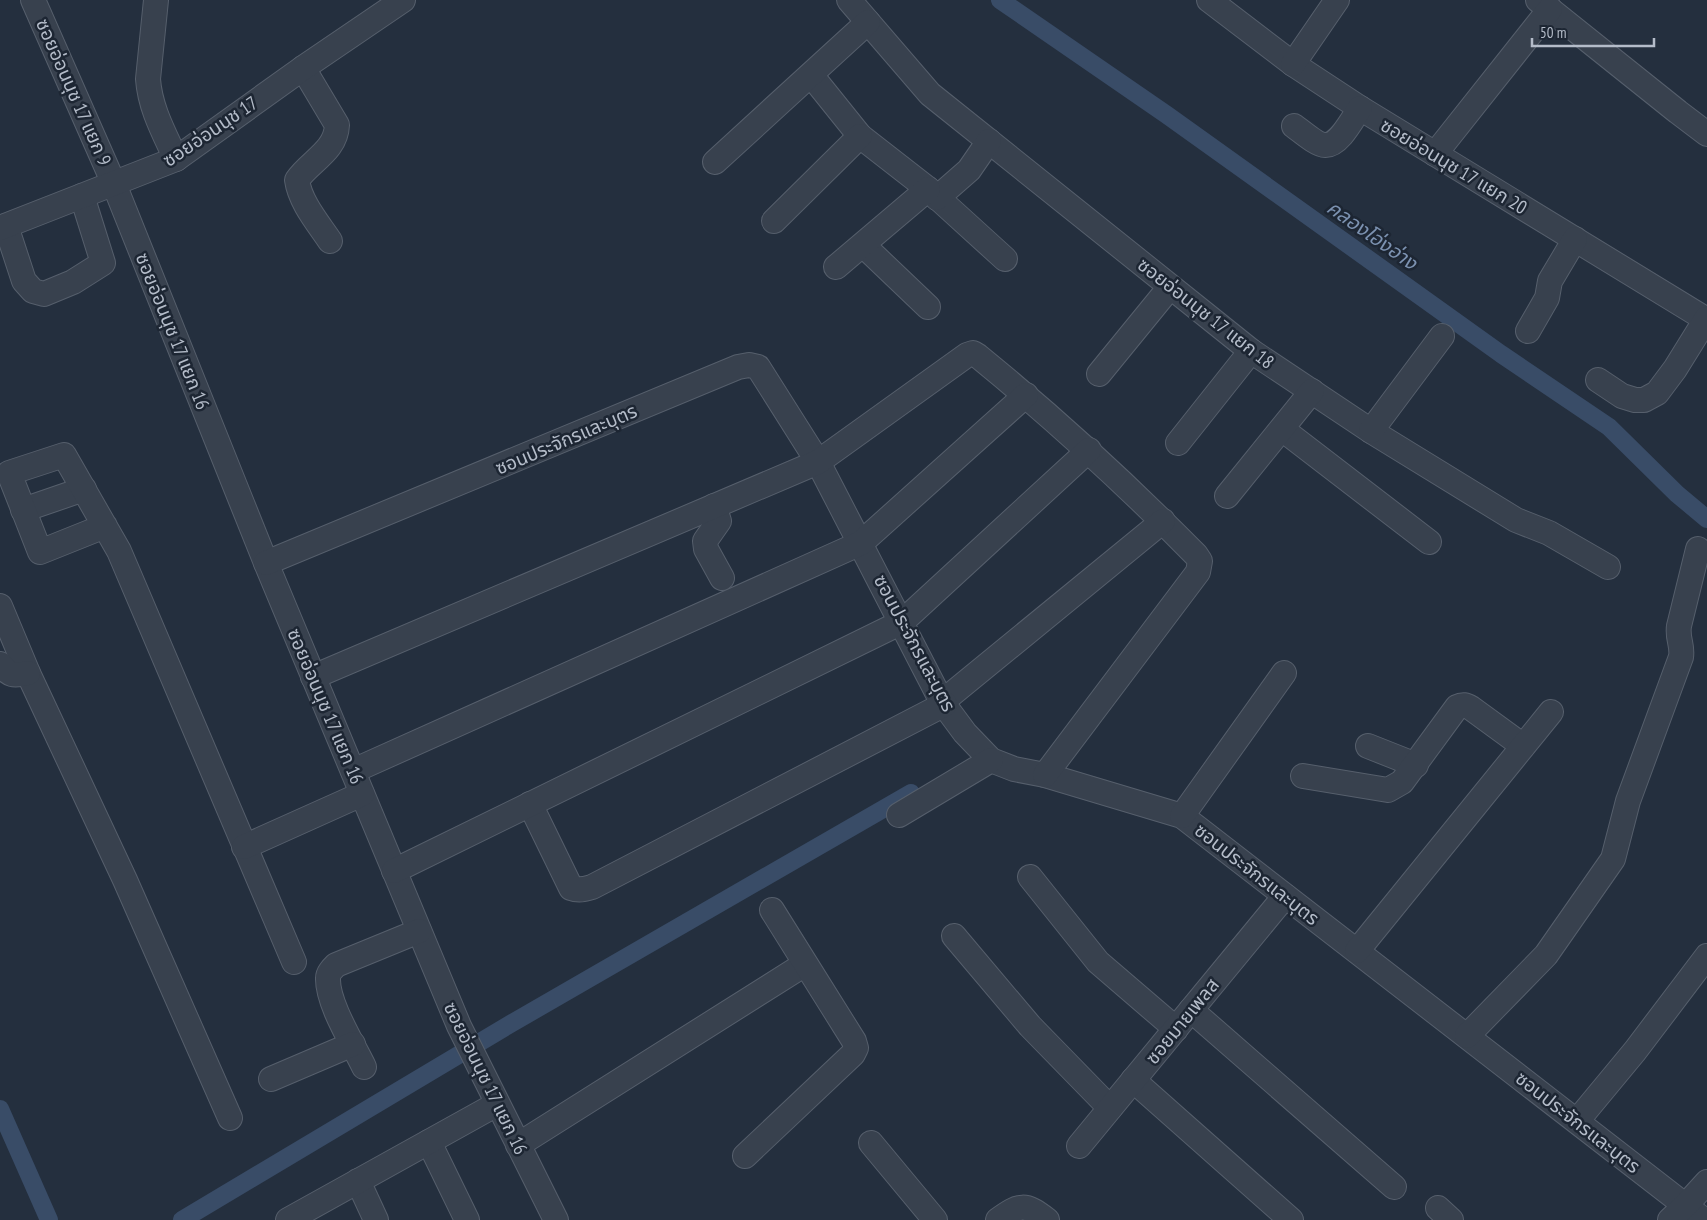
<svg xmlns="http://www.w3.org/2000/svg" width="1707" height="1220" font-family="'PT Sans Narrow','Noto Sans Thai',sans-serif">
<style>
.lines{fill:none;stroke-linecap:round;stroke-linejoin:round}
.canal{stroke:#394c67;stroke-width:18}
.minor-casing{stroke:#565f6c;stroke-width:26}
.minor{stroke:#38414e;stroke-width:24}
.labels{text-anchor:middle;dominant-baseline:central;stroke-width:5;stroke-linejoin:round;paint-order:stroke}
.street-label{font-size:19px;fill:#b4bcc9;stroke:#1d2633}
.water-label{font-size:20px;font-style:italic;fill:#7c92b1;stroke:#1d2633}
</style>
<rect width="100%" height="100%" fill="#242f3e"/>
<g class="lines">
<g class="canal">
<polyline points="1000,0 1167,115 1501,354 1609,427 1677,494 1707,519"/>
<polyline points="0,1109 49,1220"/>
<polyline points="182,1220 512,1023 911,793"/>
</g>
<defs>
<g id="minor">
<polyline points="33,0 114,184 266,563 459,1026 556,1220"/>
<path d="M156,0l-8,79c2,29 16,54 28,80"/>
<polyline points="849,0 930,94 1251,351 1371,431 1516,520 1549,533 1608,567"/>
<polyline points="1209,0 1293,64 1360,108 1707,320"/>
<polyline points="1538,0 1678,112 1707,134"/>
<polyline points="1293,64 1337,0"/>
<path d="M303,68l34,57c-1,26 -27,36 -40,55 3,22 21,43 33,61"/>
<polyline points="811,75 860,136 928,189 1005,259"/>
<path d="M1294,126c7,5 23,19 31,19 14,1 28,-27 35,-37"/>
<polyline points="1435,154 1550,9"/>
<polyline points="715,162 868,22"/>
<polyline points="937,198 969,170 989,141"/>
<polyline points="774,221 860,136"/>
<polyline points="6,226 24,281 33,291 44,294 73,282 103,263 82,196"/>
<polyline points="0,228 176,159 303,68 403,0"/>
<polyline points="863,245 928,307"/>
<polyline points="836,267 928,189"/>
<polyline points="1528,331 1547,298 1550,281 1575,239"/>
<polyline points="1099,374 1170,287"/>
<polyline points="1598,380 1622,396 1635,400 1644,400 1657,393 1675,369 1706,319"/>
<polyline points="1282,429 1429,542"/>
<polyline points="1371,431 1442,336"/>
<polyline points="1178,443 1251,351"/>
<polyline points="1227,496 1312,391"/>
<polyline points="714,506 719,521 705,541 706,549 722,578"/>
<polyline points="23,510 84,489"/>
<polyline points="105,526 40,552 9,473 64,455 119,551 294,962"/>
<polyline points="266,563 738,367 749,365 758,367 818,462 942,702 965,733 991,760 1014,769 1045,775 1182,816 1704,1220"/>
<polyline points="0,606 28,673 125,880 230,1118"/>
<path d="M0,664c10,12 13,12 28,9"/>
<path d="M313,677l505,-215 149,-107 6,-2 5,3c76,62 149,129 218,199l4,6 -2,11 -153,203"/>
<polyline points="942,702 1163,521"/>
<polyline points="1368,746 1416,765"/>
<polyline points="353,771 861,543 1026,395"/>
<path d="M1303,776l85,14 14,-8 55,-75c6,-3 9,-2 14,1l52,38"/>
<path d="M530,804l41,84c8,3 14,1 21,-1l353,-183"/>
<polyline points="899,815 991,760"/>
<polyline points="1182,816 1284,673"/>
<polyline points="244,847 362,794"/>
<polyline points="394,871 902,622 1089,450"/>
<polyline points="1030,877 1098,962 1176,1029"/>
<polyline points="954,936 1030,1026 1110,1108"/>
<polyline points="1357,951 1551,712"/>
<polyline points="1191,1010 1394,1187"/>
<path d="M1467,1036l79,-81 67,-96 15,-58 53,-144c2,-12 -4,-18 -2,-31l19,-77"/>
<path d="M364,1067c-11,-23 -37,-64 -36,-89 0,-5 4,-9 8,-13l83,-34"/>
<polyline points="271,1079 353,1044"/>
<polyline points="1133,1080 1291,1220"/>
<polyline points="1577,1121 1635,1051 1707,956"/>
<polyline points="429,1142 467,1220"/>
<polyline points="871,1143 935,1220"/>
<polyline points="518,1145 805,964"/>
<polyline points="1079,1146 1285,896"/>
<polyline points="745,1156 853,1054 856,1048 854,1041 772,910"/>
<polyline points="358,1181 376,1220"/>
<polyline points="1438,1208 1451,1220"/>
<polyline points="288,1220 497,1104"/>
<path d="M998,1220c22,-16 27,-17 49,0"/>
<polyline points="1670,1220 1686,1205 1707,1182"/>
</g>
</defs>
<use href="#minor" class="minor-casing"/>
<use href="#minor" class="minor"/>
</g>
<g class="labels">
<g class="street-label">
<text transform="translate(74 92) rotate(66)">ซอยอ่อนนุช 17 แยก 9</text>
<text transform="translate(210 131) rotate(-34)">ซอยอ่อนนุช 17</text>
<text transform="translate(1454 166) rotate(31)">ซอยอ่อนนุช 17 แยก 20</text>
<text transform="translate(1206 313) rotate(38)">ซอยอ่อนนุช 17 แยก 18</text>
<text transform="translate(173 331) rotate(68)">ซอยอ่อนนุช 17 แยก 16</text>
<text transform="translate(566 439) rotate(-23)">ซอนประจักรและบุตร</text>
<text transform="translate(915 643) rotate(62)">ซอนประจักรและบุตร</text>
<text transform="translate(326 706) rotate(67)">ซอยอ่อนนุช 17 แยก 16</text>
<text transform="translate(1257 874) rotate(38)">ซอนประจักรและบุตร</text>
<text transform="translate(1182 1021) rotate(-51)">ซอยมายเพลส</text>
<text transform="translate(486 1078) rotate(64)">ซอยอ่อนนุช 17 แยก 16</text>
<text transform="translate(1578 1122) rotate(38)">ซอนประจักรและบุตร</text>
</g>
<g class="water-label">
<text transform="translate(1372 235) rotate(35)">คลองโอ่งอ่าง</text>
</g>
</g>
<path d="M1532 38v8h122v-8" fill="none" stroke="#b4bcc9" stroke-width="2.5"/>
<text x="1540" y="38" font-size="15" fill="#b4bcc9" stroke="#1d2633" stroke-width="4" paint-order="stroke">50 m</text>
</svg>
